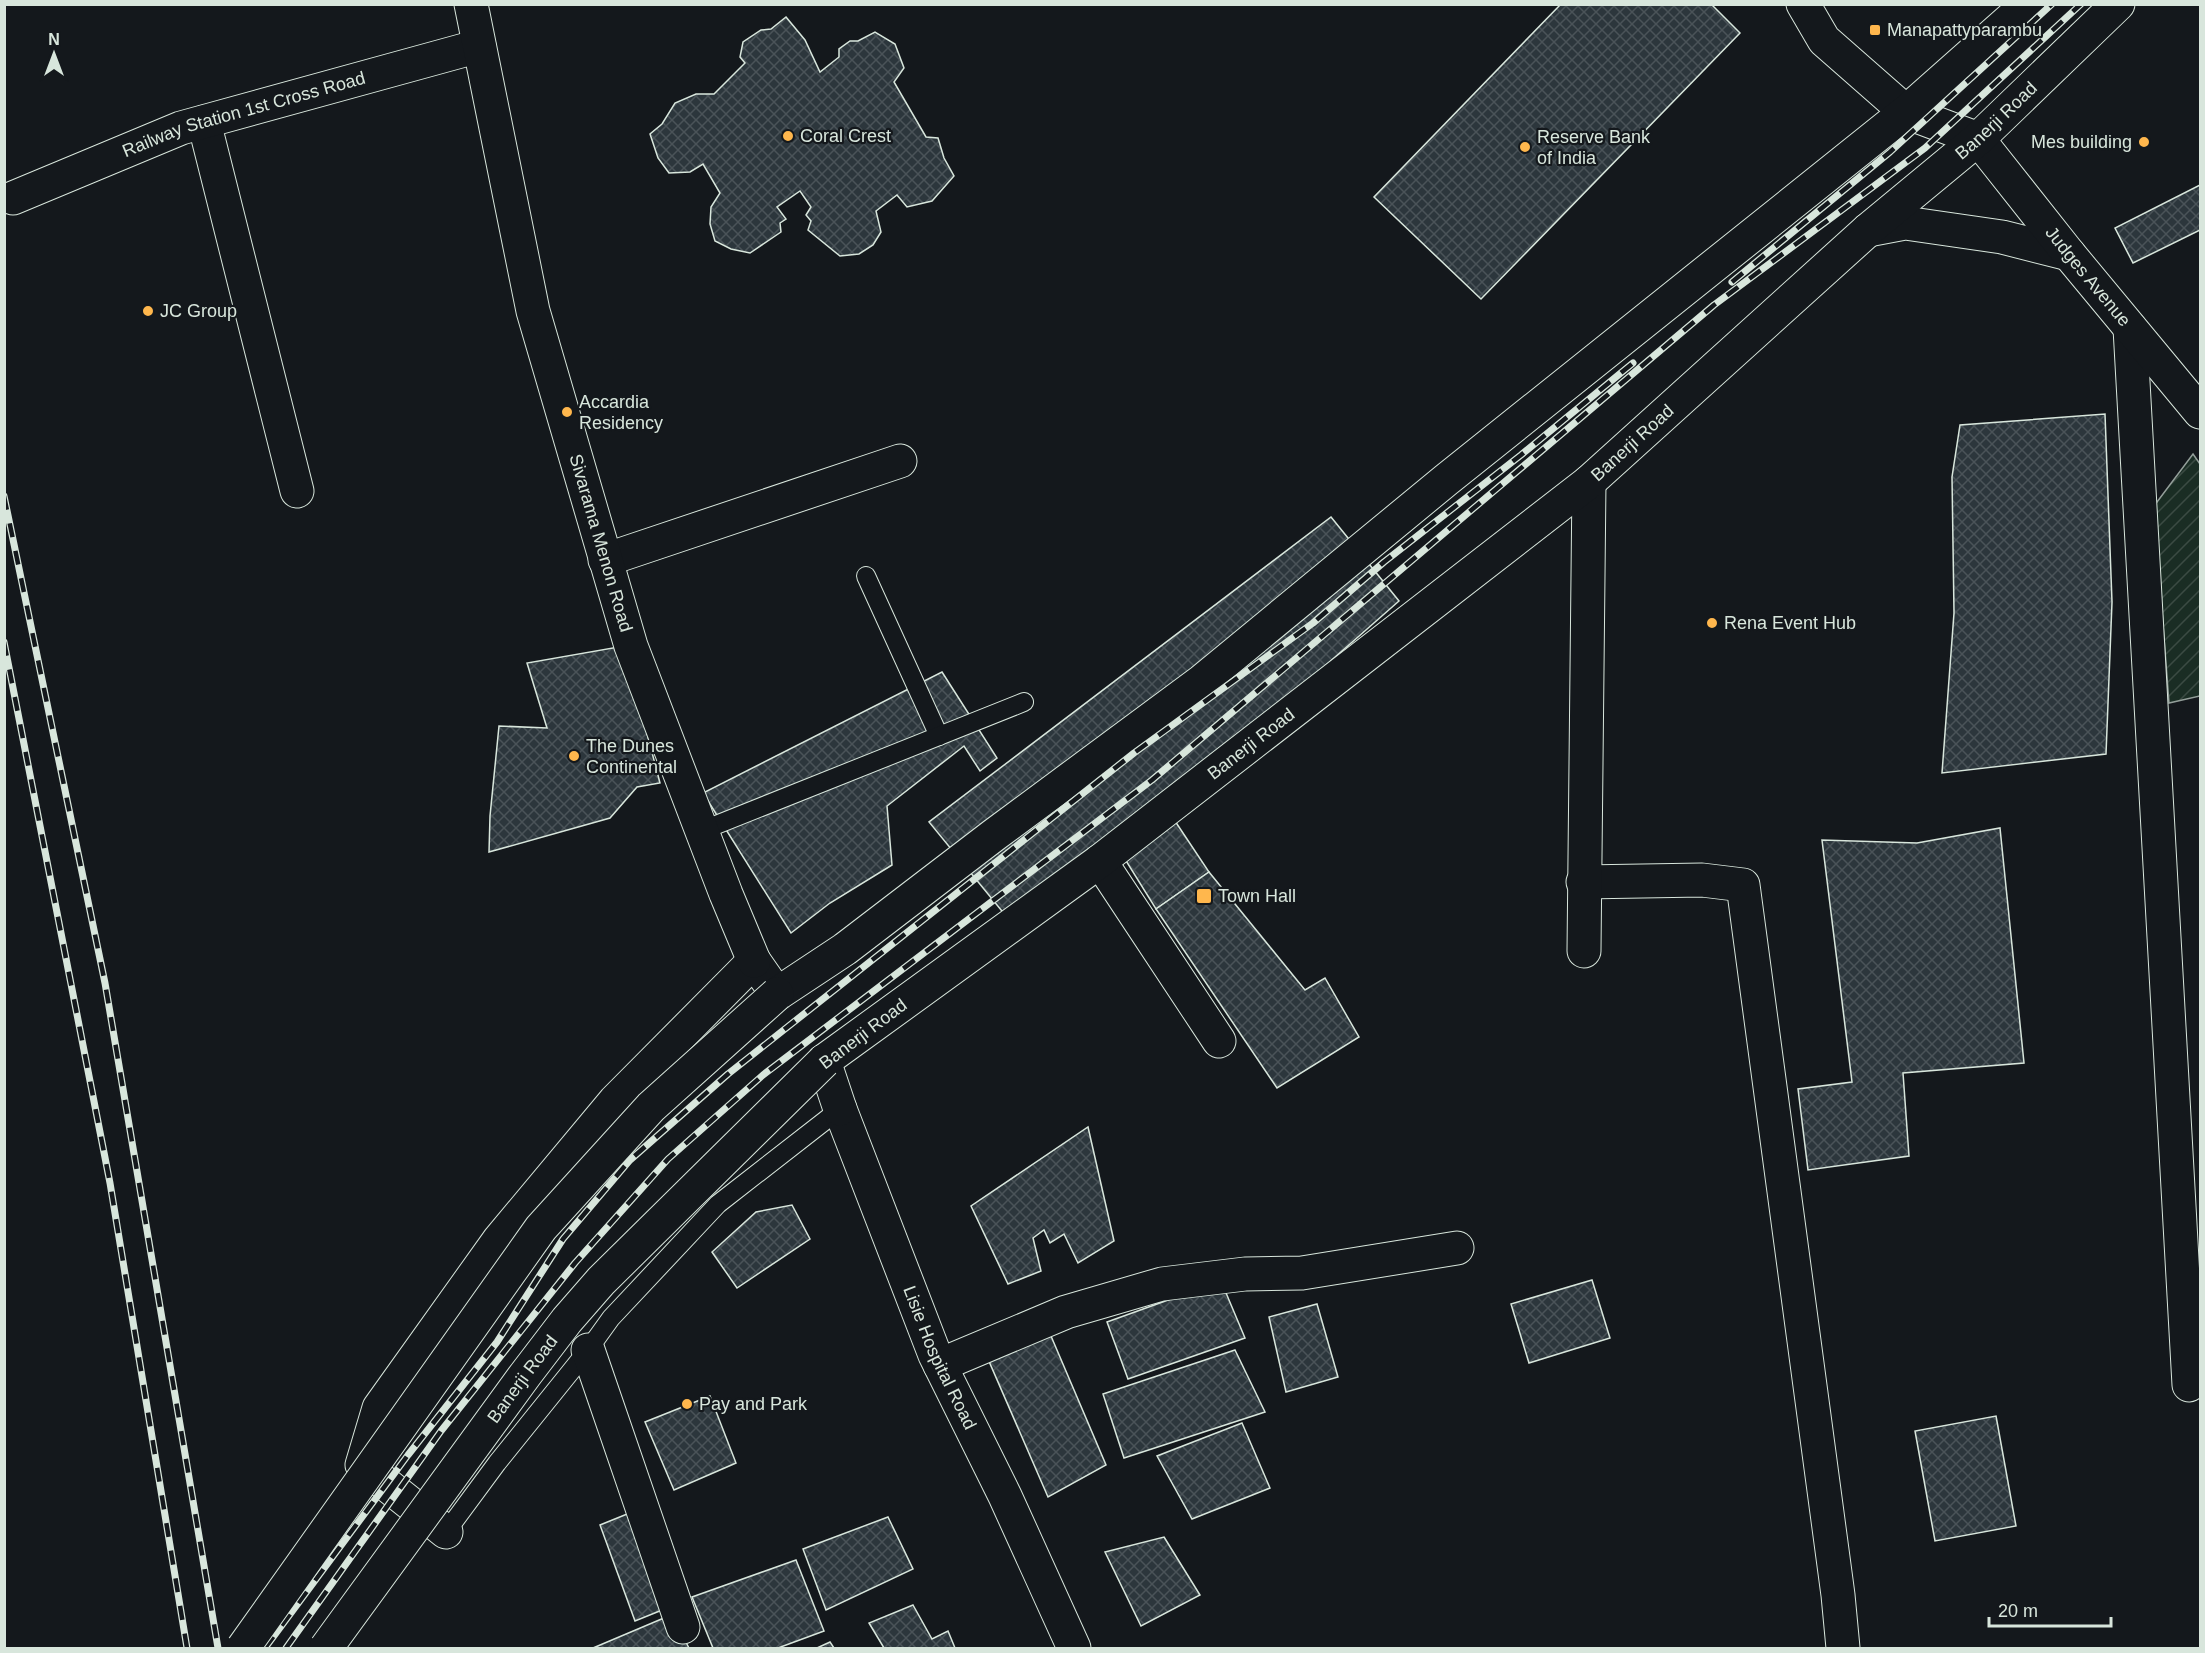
<svg xmlns="http://www.w3.org/2000/svg" width="2205" height="1653" font-family="Helvetica,sans-serif">
<style>
.garden{fill:url(#garden-furrows);stroke:#939e99;stroke-width:1.5}
.building{fill:url(#building-cross-hatch);stroke:#d8e6dc;stroke-width:1.5}
.lines{fill:none;stroke-linecap:round;stroke-linejoin:round}
.lane-casing{stroke:#d8e6dc;stroke-width:20}
.street-casing{stroke:#d8e6dc;stroke-width:35}
.secondary-casing{stroke:#d8e6dc;stroke-width:35}
.primary-casing{stroke:#d8e6dc;stroke-width:35}
.path{stroke:#9da8a2;stroke-width:4;stroke-dasharray:4.5 3;stroke-linecap:butt}
.lane{stroke:#14181c;stroke-width:18}
.street{stroke:#14181c;stroke-width:33}
.secondary{stroke:#14181c;stroke-width:33}
.primary{stroke:#14181c;stroke-width:33}
.rail-casing{stroke:#d8e6dc;stroke-width:7}
.rail{stroke:#14181c;stroke-width:4.5;stroke-dasharray:14;stroke-linecap:butt}
.primary-bridge-casing{stroke:#d8e6dc;stroke-width:35;stroke-linecap:butt}
.primary-bridge{stroke:#14181c;stroke-width:33}
.poi-dot{fill:#ffb74d;stroke:#14181c;stroke-width:2}
.labels{text-anchor:middle;dominant-baseline:central;stroke-width:4.5;stroke-linejoin:round;paint-order:stroke}
.poi-label{font-size:18px;fill:#d8e6dc;stroke:#14181c;text-anchor:start}
.street-label{font-size:18px;fill:#d8e6dc;stroke:#14181c}
</style>
<defs>
<pattern id="garden-furrows" width="10" height="10" patternUnits="userSpaceOnUse" patternTransform="scale(1.5)"><rect width="10" height="10" fill="#1a2d24"/><path d="M-1 1l2-2M0 10L10 0M9 11l2-2" fill="none" stroke="#3b4b43"/></pattern>
<pattern id="building-cross-hatch" width="8" height="8" patternUnits="userSpaceOnUse" patternTransform="scale(1.5)"><rect width="8" height="8" fill="#2c363c"/><path d="M0 0l8 8M0 8l8-8" fill="none" stroke="#4a5358"/></pattern>
</defs>
<rect width="100%" height="100%" fill="#14181c"/>
<polygon class="garden" points="2193,454 2200,464 2200,696 2169,703 2154,506"/>
<g class="building">
<polygon points="1561,4 1711,4 1740,33 1481,299 1374,197"/>
<polygon points="786,17 805,40 820,72 839,57 839,49 850,41 858,41 875,32 895,44 904,68 894,82 926,137 938,138 944,158 954,176 932,201 907,207 897,195 876,211 881,232 873,245 859,254 840,256 808,230 811,221 806,215 811,207 800,191 777,207 786,219 780,223 781,232 750,253 731,249 715,241 710,224 711,207 720,193 703,164 690,172 669,173 658,158 650,134 662,124 675,103 696,94 714,94 745,63 740,57 743,42 761,30 771,29"/>
<polygon points="2200,185 2200,230 2133,263 2115,228"/>
<polygon points="2105,414 2112,602 2106,754 1942,773 1954,613 1952,477 1960,425"/>
<polygon points="1331,517 1399,601 1163,808 1006,916 929,822"/>
<polygon points="624,646 660,783 637,787 610,818 489,852 490,816 499,726 547,728 527,663"/>
<polygon points="942,672 997,758 980,771 964,746 887,806 892,865 830,903 791,933 703,793"/>
<polygon points="1173,818 1209,872 1156,909 1123,856"/>
<polygon points="2000,828 2024,1063 1903,1073 1909,1156 1808,1170 1798,1089 1852,1082 1822,840 1917,843"/>
<polygon points="1209,872 1305,990 1325,978 1359,1037 1277,1088 1156,909"/>
<polygon points="1088,1127 1114,1241 1078,1263 1064,1234 1050,1243 1044,1230 1033,1238 1041,1271 1008,1284 971,1206"/>
<polygon points="792,1205 810,1239 737,1288 712,1252 756,1212"/>
<polygon points="1592,1280 1610,1338 1529,1363 1511,1304"/>
<polygon points="1221,1281 1245,1338 1128,1379 1107,1322"/>
<polygon points="1317,1304 1338,1377 1286,1392 1269,1317"/>
<polygon points="1048,1329 1106,1465 1048,1497 988,1359"/>
<polygon points="1235,1350 1265,1412 1124,1458 1103,1394"/>
<polygon points="710,1396 736,1463 674,1490 645,1422"/>
<polygon points="1996,1416 2016,1526 1935,1541 1915,1431"/>
<polygon points="1242,1423 1270,1488 1192,1519 1157,1456"/>
<polygon points="637,1510 672,1606 635,1621 600,1525"/>
<polygon points="888,1517 913,1569 826,1610 803,1549"/>
<polygon points="1164,1537 1200,1595 1141,1626 1105,1552"/>
<polygon points="796,1560 824,1631 778,1648 713,1648 692,1597"/>
<polygon points="913,1605 932,1639 948,1631 955,1648 884,1648 869,1623"/>
<polygon points="671,1615 689,1648 593,1648"/>
<polygon points="830,1642 834,1648 817,1648"/>
</g>
<g class="lines">
<defs>
<g id="lane">
<polyline points="866,576 939,736"/>
<polyline points="701,831 1024,702"/>
<polyline points="446,1532 497,1463 588,1350 611,1318 718,1204 840,1109"/>
</g>
<g id="street">
<polyline points="1803,4 1824,40 1906,112"/>
<polyline points="204,122 297,491"/>
<path id="s1" d="M13,198l168,-70 298,-82"/>
<polyline points="1868,230 1905,223 2002,237 2069,254"/>
<polyline points="2130,328 2189,1385"/>
<polyline points="605,560 900,461"/>
<polyline points="1100,861 1219,1041"/>
<polyline points="1583,882 1702,880 1743,885 1838,1595 1843,1648"/>
<polyline points="1584,951 1589,482"/>
<path id="s2" d="M840,1109l95,246 70,141 69,152"/>
<polyline points="588,1350 683,1627"/>
<polyline points="940,1365 1066,1312 1162,1284 1245,1274 1302,1273 1457,1248"/>
<polyline points="446,1532 362,1465 379,1408 499,1240 615,1101 754,961 777,994"/>
</g>
<g id="secondary">
<path id="s3" d="M471,4l62,307 98,335 95,248 28,67"/>
<path id="s4" d="M1978,139l91,115 131,158"/>
<polyline points="824,1061 840,1109"/>
</g>
<g id="primary">
<polyline points="1906,112 1978,139"/>
<polyline points="777,994 845,949 994,835 1202,681 1446,480 1906,112 2028,4"/>
<path id="s5" d="M824,1061l276,-200 489,-379 279,-252 110,-91 140,-135"/>
</g>
</defs>
<use href="#lane" class="lane-casing"/>
<use href="#street" class="street-casing"/>
<use href="#secondary" class="secondary-casing"/>
<use href="#primary" class="primary-casing"/>
<polyline class="path" points="4,42 4,45"/>
<use href="#lane" class="lane"/>
<use href="#street" class="street"/>
<use href="#secondary" class="secondary"/>
<use href="#primary" class="primary"/>
<defs>
<g id="rail">
<polyline points="1732,282 1890,152 2052,4"/>
<polyline points="4,496 105,983 218,1648"/>
<polyline points="4,642 110,1183 187,1648"/>
<polyline points="265,1648 408,1455 497,1342 563,1239 630,1160 728,1074 1134,753 1313,623 1384,562 1521,455 1633,363"/>
<polyline points="286,1648 441,1431 575,1263 668,1159 763,1075 1152,780 1714,305 1925,148 2081,4"/>
</g>
</defs>
<use href="#rail" class="rail-casing"/>
<use href="#rail" class="rail"/>
<defs>
<g id="primary-bridge">
<polyline points="243,1648 541,1228 651,1107 777,994"/>
<path id="s6" d="M326,1648l199,-273 42,-55 34,-39 223,-220"/>
</g>
</defs>
<use href="#primary-bridge" class="primary-bridge-casing"/>
<use href="#primary-bridge" class="primary-bridge"/>
</g>
<g class="poi-dot">
<rect x="1869" y="24" width="12" height="12" rx="3"/>
<circle cx="788" cy="136" r="6"/>
<circle cx="2144" cy="142" r="6"/>
<circle cx="1525" cy="147" r="6"/>
<circle cx="148" cy="311" r="6"/>
<circle cx="567" cy="412" r="6"/>
<circle cx="1712" cy="623" r="6"/>
<circle cx="574" cy="756" r="6"/>
<rect x="1196" y="888" width="16" height="16" rx="3"/>
<circle cx="687" cy="1404" r="6"/>
</g>
<g class="labels">
<g class="poi-label">
<text x="1887" y="30">Manapattyparambu</text>
<text x="800" y="136">Coral Crest</text>
<text x="1537" y="137">Reserve Bank<tspan x="1537" dy="21">of India</tspan></text>
<text x="2132" y="142" text-anchor="end">Mes building</text>
<text x="160" y="311">JC Group</text>
<text x="579" y="402">Accardia<tspan x="579" dy="21">Residency</tspan></text>
<text x="1724" y="623">Rena Event Hub</text>
<text x="586" y="746">The Dunes<tspan x="586" dy="21">Continental</tspan></text>
<text x="1218" y="896">Town Hall</text>
<text x="699" y="1404">Pay and Park</text>
</g>
<g class="street-label">
<text stroke="none"><textPath href="#s1" startOffset="246">Railway Station 1st Cross Road</textPath></text>
<text stroke="none"><textPath href="#s5" startOffset="1504">Banerji Road</textPath></text>
<text stroke="none"><textPath href="#s4" startOffset="176">Judges Avenue</textPath></text>
<text stroke="none"><textPath href="#s5" startOffset="1018">Banerji Road</textPath></text>
<text stroke="none"><textPath href="#s3" startOffset="555">Sivarama Menon Road</textPath></text>
<text stroke="none"><textPath href="#s5" startOffset="532">Banerji Road</textPath></text>
<text transform="translate(863 1034) rotate(-37)">Banerji Road</text>
<text stroke="none"><textPath href="#s2" startOffset="268">Lisie Hospital Road</textPath></text>
<text stroke="none"><textPath href="#s6" startOffset="333">Banerji Road</textPath></text>
</g>
</g>
<rect width="2205" height="1653" fill="none" stroke="#d8e6dc" stroke-width="12"/>
<g transform="translate(54 54)" stroke="#14181c" stroke-width="4.5" paint-order="stroke">
<path d="M0-4.5L10 22L0 15L-10 22Z" fill="#d8e6dc"/>
<text y="-9" font-size="16" font-weight="bold" text-anchor="middle" fill="#d8e6dc">N</text>
</g>
<path d="M1989 1617v9h122v-9" fill="none" stroke="#d8e6dc" stroke-width="3"/>
<text x="1998" y="1617" font-size="18" fill="#d8e6dc" stroke="#14181c" stroke-width="4.5" paint-order="stroke">20 m</text>
</svg>
